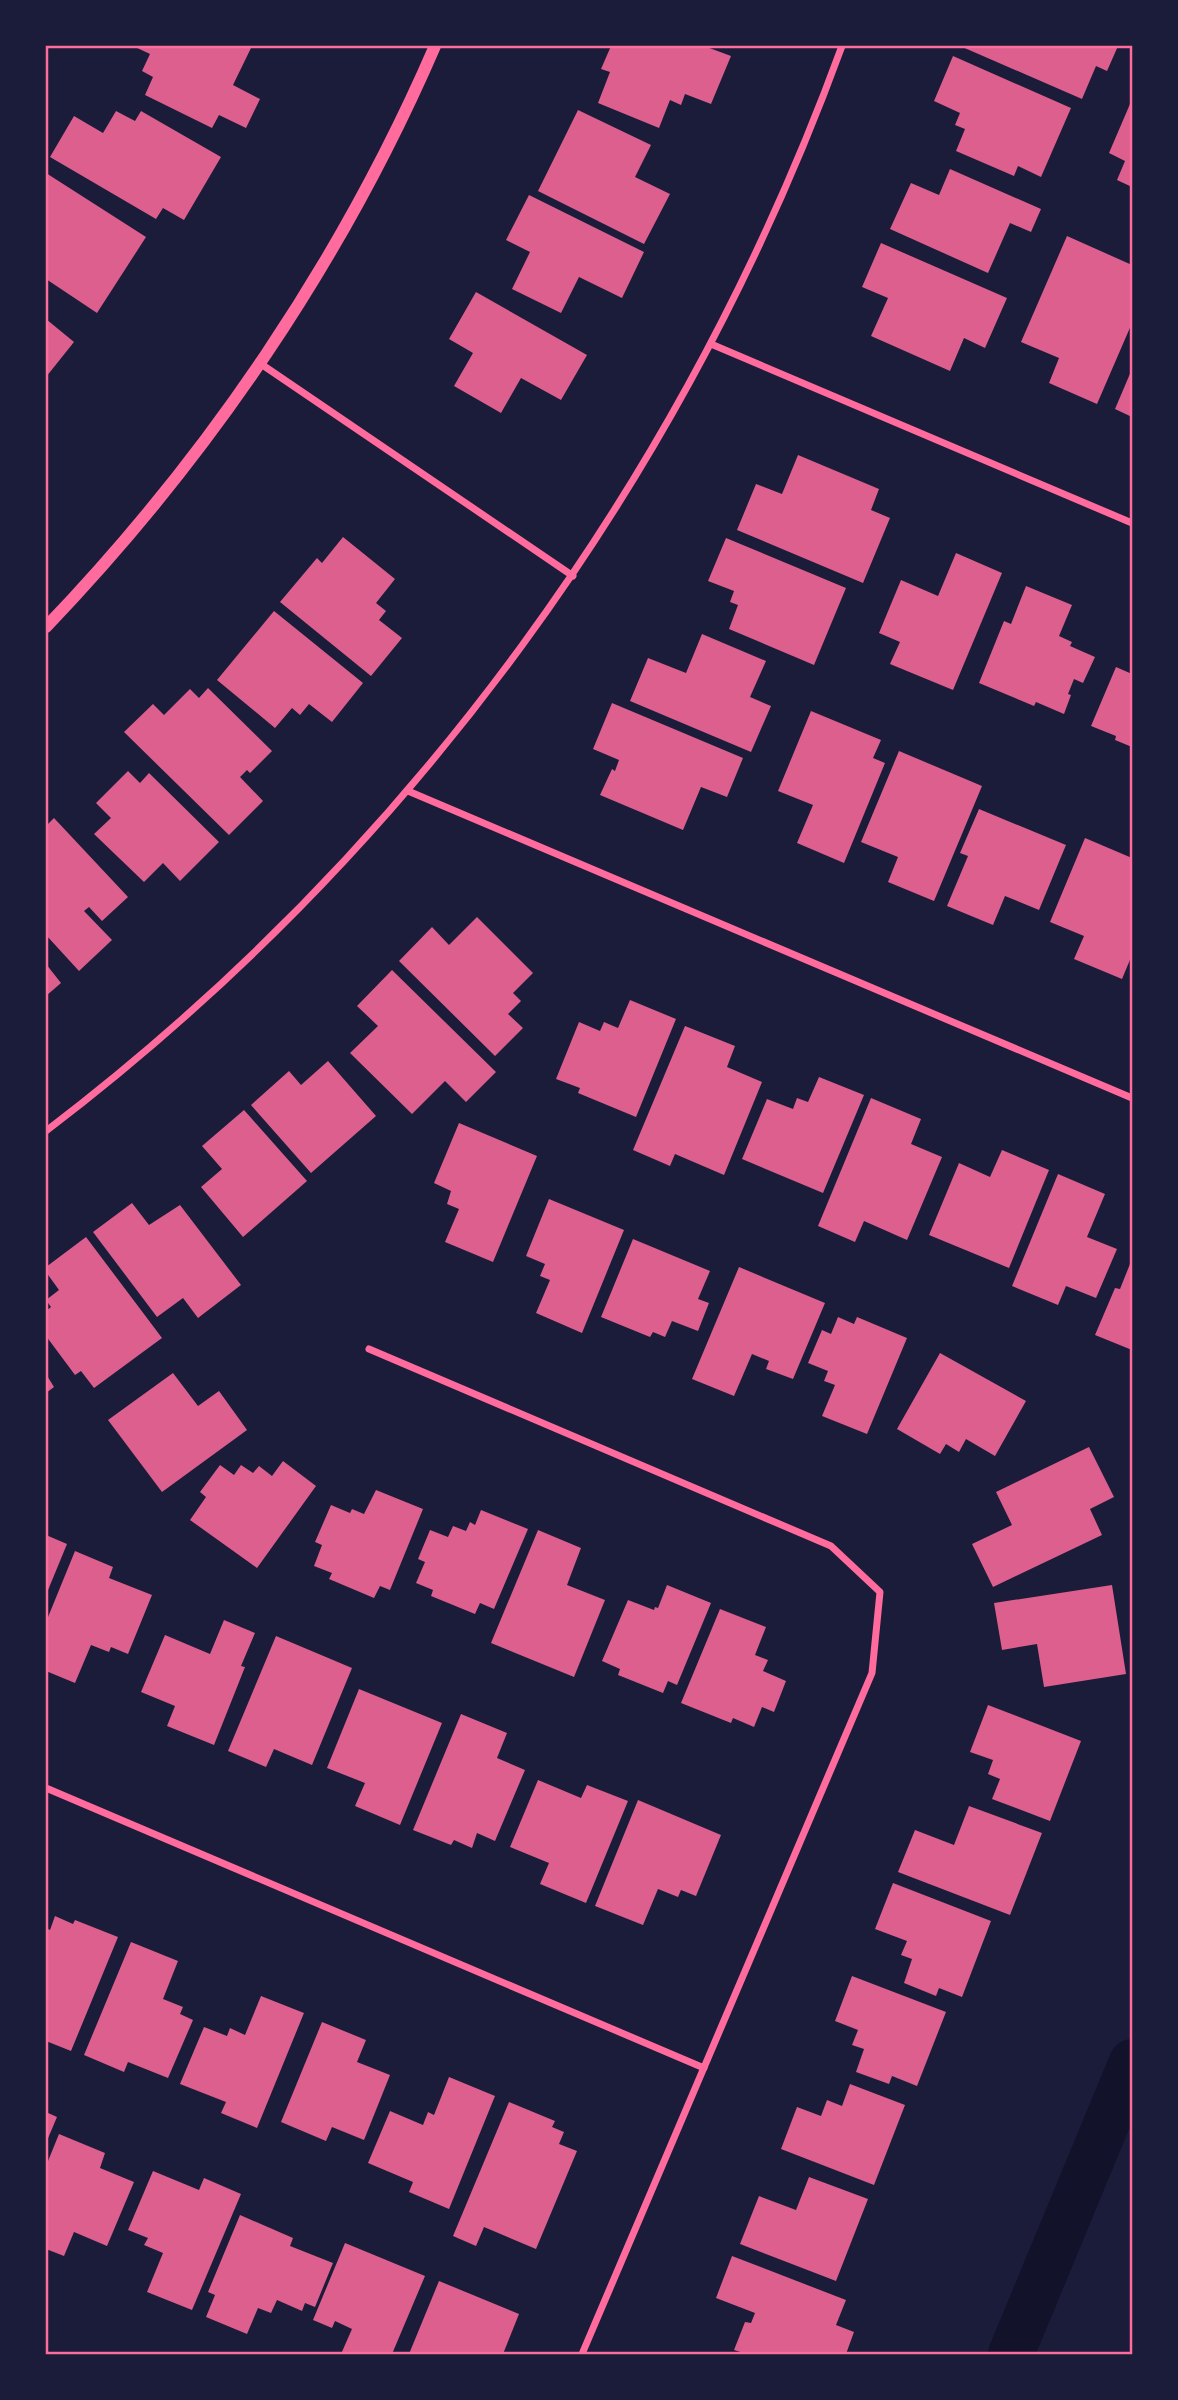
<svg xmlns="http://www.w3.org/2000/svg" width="1178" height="2400" font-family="'Sofia Sans Condensed',sans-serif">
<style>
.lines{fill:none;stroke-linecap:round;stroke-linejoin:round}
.canal{stroke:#12122b;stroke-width:46}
.building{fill:#dd5f8e}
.minor{stroke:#ff6b9d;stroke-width:7}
.tertiary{stroke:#ff6b9d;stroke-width:12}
.neatline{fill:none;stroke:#ff6b9d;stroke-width:2.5}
</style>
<rect width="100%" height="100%" fill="#1b1b3a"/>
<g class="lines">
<polyline class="canal" points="1011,2354 1132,2062"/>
</g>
<g class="building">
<polygon points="133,46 245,46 251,48 233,85 260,99 246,128 219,115 212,128 145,95 153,77 142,71 150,54"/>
<polygon points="611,46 704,46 731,56 711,104 685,94 681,105 670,100 659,128 598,103 610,72 601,69"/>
<polygon points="960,46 1118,46 1107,71 1096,66 1082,99"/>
<polygon points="953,56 1071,108 1041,177 1018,166 1014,176 956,151 965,129 955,125 960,113 934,101"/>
<polygon points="1130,104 1132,105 1132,187 1117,180 1125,161 1109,153"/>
<polygon points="578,110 651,145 635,177 670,194 644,244 538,191"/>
<polygon points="116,111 135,121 141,111 221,157 184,220 163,208 156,219 50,157 74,116 103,133"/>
<polygon points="950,169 1041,209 1031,232 1010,223 988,273 890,229 911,183 939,195"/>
<polygon points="46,173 146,237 97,313 46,279"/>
<polygon points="529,195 644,252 622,298 579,277 561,313 512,289 530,252 506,240"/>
<polygon points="1067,236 1132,265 1132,323 1097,404 1049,383 1059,358 1021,342"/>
<polygon points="881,243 1007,298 985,348 964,338 950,371 871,336 888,298 862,287"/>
<polygon points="476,292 587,355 561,400 521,378 501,413 454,386 473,353 449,339"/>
<polygon points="46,319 74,342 46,377"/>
<polygon points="1132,369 1132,417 1115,409"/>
<polygon points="798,455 879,489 871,510 890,518 863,583 737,530 756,484 782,494"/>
<polygon points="343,537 395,579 376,603 386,611 379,620 402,638 371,676 280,602 317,558 322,563"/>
<polygon points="726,538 846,588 814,665 729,629 738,605 730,602 734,591 708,581"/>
<polygon points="956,553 1002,573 953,690 890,664 900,642 879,633 901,580 938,596"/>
<polygon points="1026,586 1072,605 1059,636 1072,642 1070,646 1095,657 1083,683 1074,679 1068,694 1071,695 1064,714 1036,702 1034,706 979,683 1004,621 1011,624"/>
<polygon points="274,611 363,683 332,722 309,704 300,715 292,708 275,728 217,680"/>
<polygon points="702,634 766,661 750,697 771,706 751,752 630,701 648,658 686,673"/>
<polygon points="1116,667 1132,674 1132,747 1115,740 1116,736 1091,726"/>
<polygon points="208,688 272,751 250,773 247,770 240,777 263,801 229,835 124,732 153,704 164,715 190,689 199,698"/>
<polygon points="612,703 743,758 727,797 701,787 683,830 600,795 612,769 615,771 619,760 593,749"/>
<polygon points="811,711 881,740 873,758 885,763 844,863 797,843 813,805 778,791"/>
<polygon points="899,751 982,786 934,901 888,882 898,857 861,842"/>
<polygon points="128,771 140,783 149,773 219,842 180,881 163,863 144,882 94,834 111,818 96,803"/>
<polygon points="979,809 1066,845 1039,910 1005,896 993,925 947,906 968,856 960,853"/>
<polygon points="54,818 128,897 102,921 89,907 84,911 112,940 79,971 46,935 46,826"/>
<polygon points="1085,838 1132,858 1132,955 1122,979 1074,959 1084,936 1050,922"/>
<polygon points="477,917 533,973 513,993 521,1001 508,1014 523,1028 495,1056 399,961 432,927 449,945"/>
<polygon points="46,964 61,983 46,996"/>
<polygon points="392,970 496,1072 466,1102 445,1081 412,1114 350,1053 378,1026 357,1006"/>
<polygon points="630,1000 676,1019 636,1117 578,1093 580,1088 556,1079 579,1022 600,1031 604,1022 618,1028"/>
<polygon points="685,1026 735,1046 727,1067 762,1082 724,1175 675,1154 670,1166 633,1150"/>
<polygon points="328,1061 376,1116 311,1173 251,1105 289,1071 301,1085"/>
<polygon points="819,1077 864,1095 823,1193 742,1159 767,1099 793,1109 797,1098 808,1102"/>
<polygon points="871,1098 921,1119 911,1144 942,1157 907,1240 864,1221 855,1242 818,1226"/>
<polygon points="244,1110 307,1181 243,1237 201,1187 222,1169 202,1146"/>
<polygon points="459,1123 537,1156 493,1262 445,1242 459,1209 447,1204 451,1191 434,1183"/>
<polygon points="1002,1150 1049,1170 1009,1268 929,1235 959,1163 990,1177"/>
<polygon points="1058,1174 1105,1194 1087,1237 1117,1249 1096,1298 1066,1286 1058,1305 1012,1286"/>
<polygon points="549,1199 624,1230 582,1333 536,1313 550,1280 540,1276 545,1264 526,1256"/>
<polygon points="132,1203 149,1225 180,1205 241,1285 198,1318 183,1298 157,1317 93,1232"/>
<polygon points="86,1237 162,1338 94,1388 81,1371 75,1375 46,1336 46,1311 51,1307 46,1300 59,1290 46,1272 46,1267"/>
<polygon points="633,1239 710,1271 698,1299 709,1303 698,1331 672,1321 665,1337 653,1332 650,1337 601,1317"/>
<polygon points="1132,1259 1132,1350 1095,1335 1115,1288 1120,1289"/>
<polygon points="739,1267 825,1303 793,1379 766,1369 769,1361 752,1354 734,1396 692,1379"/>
<polygon points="838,1317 854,1324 857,1317 907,1338 867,1434 822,1416 835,1385 824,1381 828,1371 808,1363 822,1330 831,1334"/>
<polygon points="940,1353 1026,1401 995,1456 966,1439 959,1452 946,1444 940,1454 897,1429"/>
<polygon points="173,1373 198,1406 219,1391 247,1430 162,1492 108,1420"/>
<polygon points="46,1374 54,1387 46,1393"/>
<polygon points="1089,1447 1114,1497 1090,1509 1102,1535 993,1587 972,1544 1012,1525 996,1492"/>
<polygon points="283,1461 316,1486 257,1568 190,1520 206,1497 200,1492 220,1465 234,1475 241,1465 253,1473 259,1466 272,1476"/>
<polygon points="376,1490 423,1509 390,1590 380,1586 374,1598 329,1579 332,1573 314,1566 322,1545 315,1542 331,1505 350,1513 352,1509 364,1514"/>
<polygon points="481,1510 528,1529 494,1609 480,1603 475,1614 431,1596 433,1590 416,1583 425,1562 418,1559 430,1530 448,1537 453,1526 466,1531 470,1522 475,1525"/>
<polygon points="538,1530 581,1548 567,1585 605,1600 574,1677 491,1643"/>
<polygon points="46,1535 67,1544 46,1595"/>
<polygon points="75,1551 113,1567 109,1578 152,1595 128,1654 111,1647 109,1652 91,1645 75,1683 46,1671 46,1622"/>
<polygon points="667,1585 711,1603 677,1685 668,1681 663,1693 618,1675 620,1669 602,1661 628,1600 654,1610 655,1607 658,1608"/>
<polygon points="1112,1585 1126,1674 1044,1687 1037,1644 1002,1650 994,1603"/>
<polygon points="720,1609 766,1627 755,1655 768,1660 763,1671 786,1681 774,1712 762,1707 754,1727 733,1718 731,1723 681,1703"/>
<polygon points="224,1620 255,1633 241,1666 245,1667 214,1745 167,1726 175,1706 141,1692 165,1635 210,1654"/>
<polygon points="276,1636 352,1668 312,1765 274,1749 266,1767 228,1751"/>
<polygon points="359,1689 442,1723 400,1825 355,1806 365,1783 327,1768"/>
<polygon points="988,1705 1081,1741 1050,1821 992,1799 1000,1779 988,1774 993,1760 970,1752"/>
<polygon points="461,1714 507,1733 497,1758 525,1770 495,1841 477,1833 472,1848 454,1840 451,1845 413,1830"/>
<polygon points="538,1780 581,1798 587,1785 628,1801 586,1903 540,1884 549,1863 510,1847"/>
<polygon points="638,1800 721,1835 696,1896 681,1890 678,1897 658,1889 643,1925 595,1906"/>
<polygon points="969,1806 1042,1833 1010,1915 898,1872 915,1830 954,1845"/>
<polygon points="893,1883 991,1921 962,1997 939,1988 936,1996 904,1983 912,1959 901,1955 907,1941 875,1929"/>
<polygon points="55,1916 73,1924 75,1920 118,1937 71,2051 46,2041 46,1928 50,1930"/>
<polygon points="131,1942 178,1961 163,1999 183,2007 180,2014 193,2020 168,2078 128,2062 124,2072 84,2055"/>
<polygon points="852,1976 946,2012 917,2086 892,2076 889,2084 856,2072 864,2049 852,2045 858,2030 835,2021"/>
<polygon points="261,1996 304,2013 257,2128 221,2113 226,2102 180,2084 204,2027 227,2036 230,2028 245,2035"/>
<polygon points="322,2022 366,2040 357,2062 390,2075 364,2140 332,2127 326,2141 281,2122"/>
<polygon points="449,2077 495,2096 449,2209 409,2192 413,2182 368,2163 390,2111 423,2125 428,2112 434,2115"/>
<polygon points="850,2084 905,2105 874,2185 781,2149 797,2107 821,2116 827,2100 842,2106"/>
<polygon points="509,2102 555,2121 552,2127 564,2132 559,2144 577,2151 536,2249 484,2227 476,2246 453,2236"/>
<polygon points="46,2112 57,2117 46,2143"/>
<polygon points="59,2134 105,2153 100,2168 134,2182 107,2246 74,2232 64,2256 46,2249 46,2166"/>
<polygon points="153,2171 199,2190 204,2178 241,2194 192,2310 147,2292 163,2253 144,2245 148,2238 128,2230"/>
<polygon points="809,2177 868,2199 836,2281 740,2244 759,2196 796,2210"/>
<polygon points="240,2215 293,2238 290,2246 333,2263 315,2307 305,2303 302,2311 277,2300 271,2313 258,2308 247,2334 206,2317 215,2295 208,2292"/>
<polygon points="345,2243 425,2276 392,2354 341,2354 352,2329 335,2321 332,2328 313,2320"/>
<polygon points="732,2256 846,2300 836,2325 854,2332 846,2354 747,2354 734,2350 745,2322 751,2323 755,2313 716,2298"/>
<polygon points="439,2281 519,2314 503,2354 409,2354"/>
</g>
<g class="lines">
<g class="minor">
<polyline points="711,344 1132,523"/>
<polyline points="261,364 573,576"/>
<polyline points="408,791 1132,1098"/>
<path d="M46,1131c365,-278 639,-655 796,-1085"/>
<polyline points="369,1349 831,1546 880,1592 872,1673 582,2354"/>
<polyline points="46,1788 704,2068"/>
</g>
<path class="tertiary" d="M46,627c162,-169 296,-366 389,-581"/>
</g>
<rect width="1178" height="2400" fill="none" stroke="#1b1b3a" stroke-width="94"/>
<rect x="47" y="47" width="1084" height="2306" class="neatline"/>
</svg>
